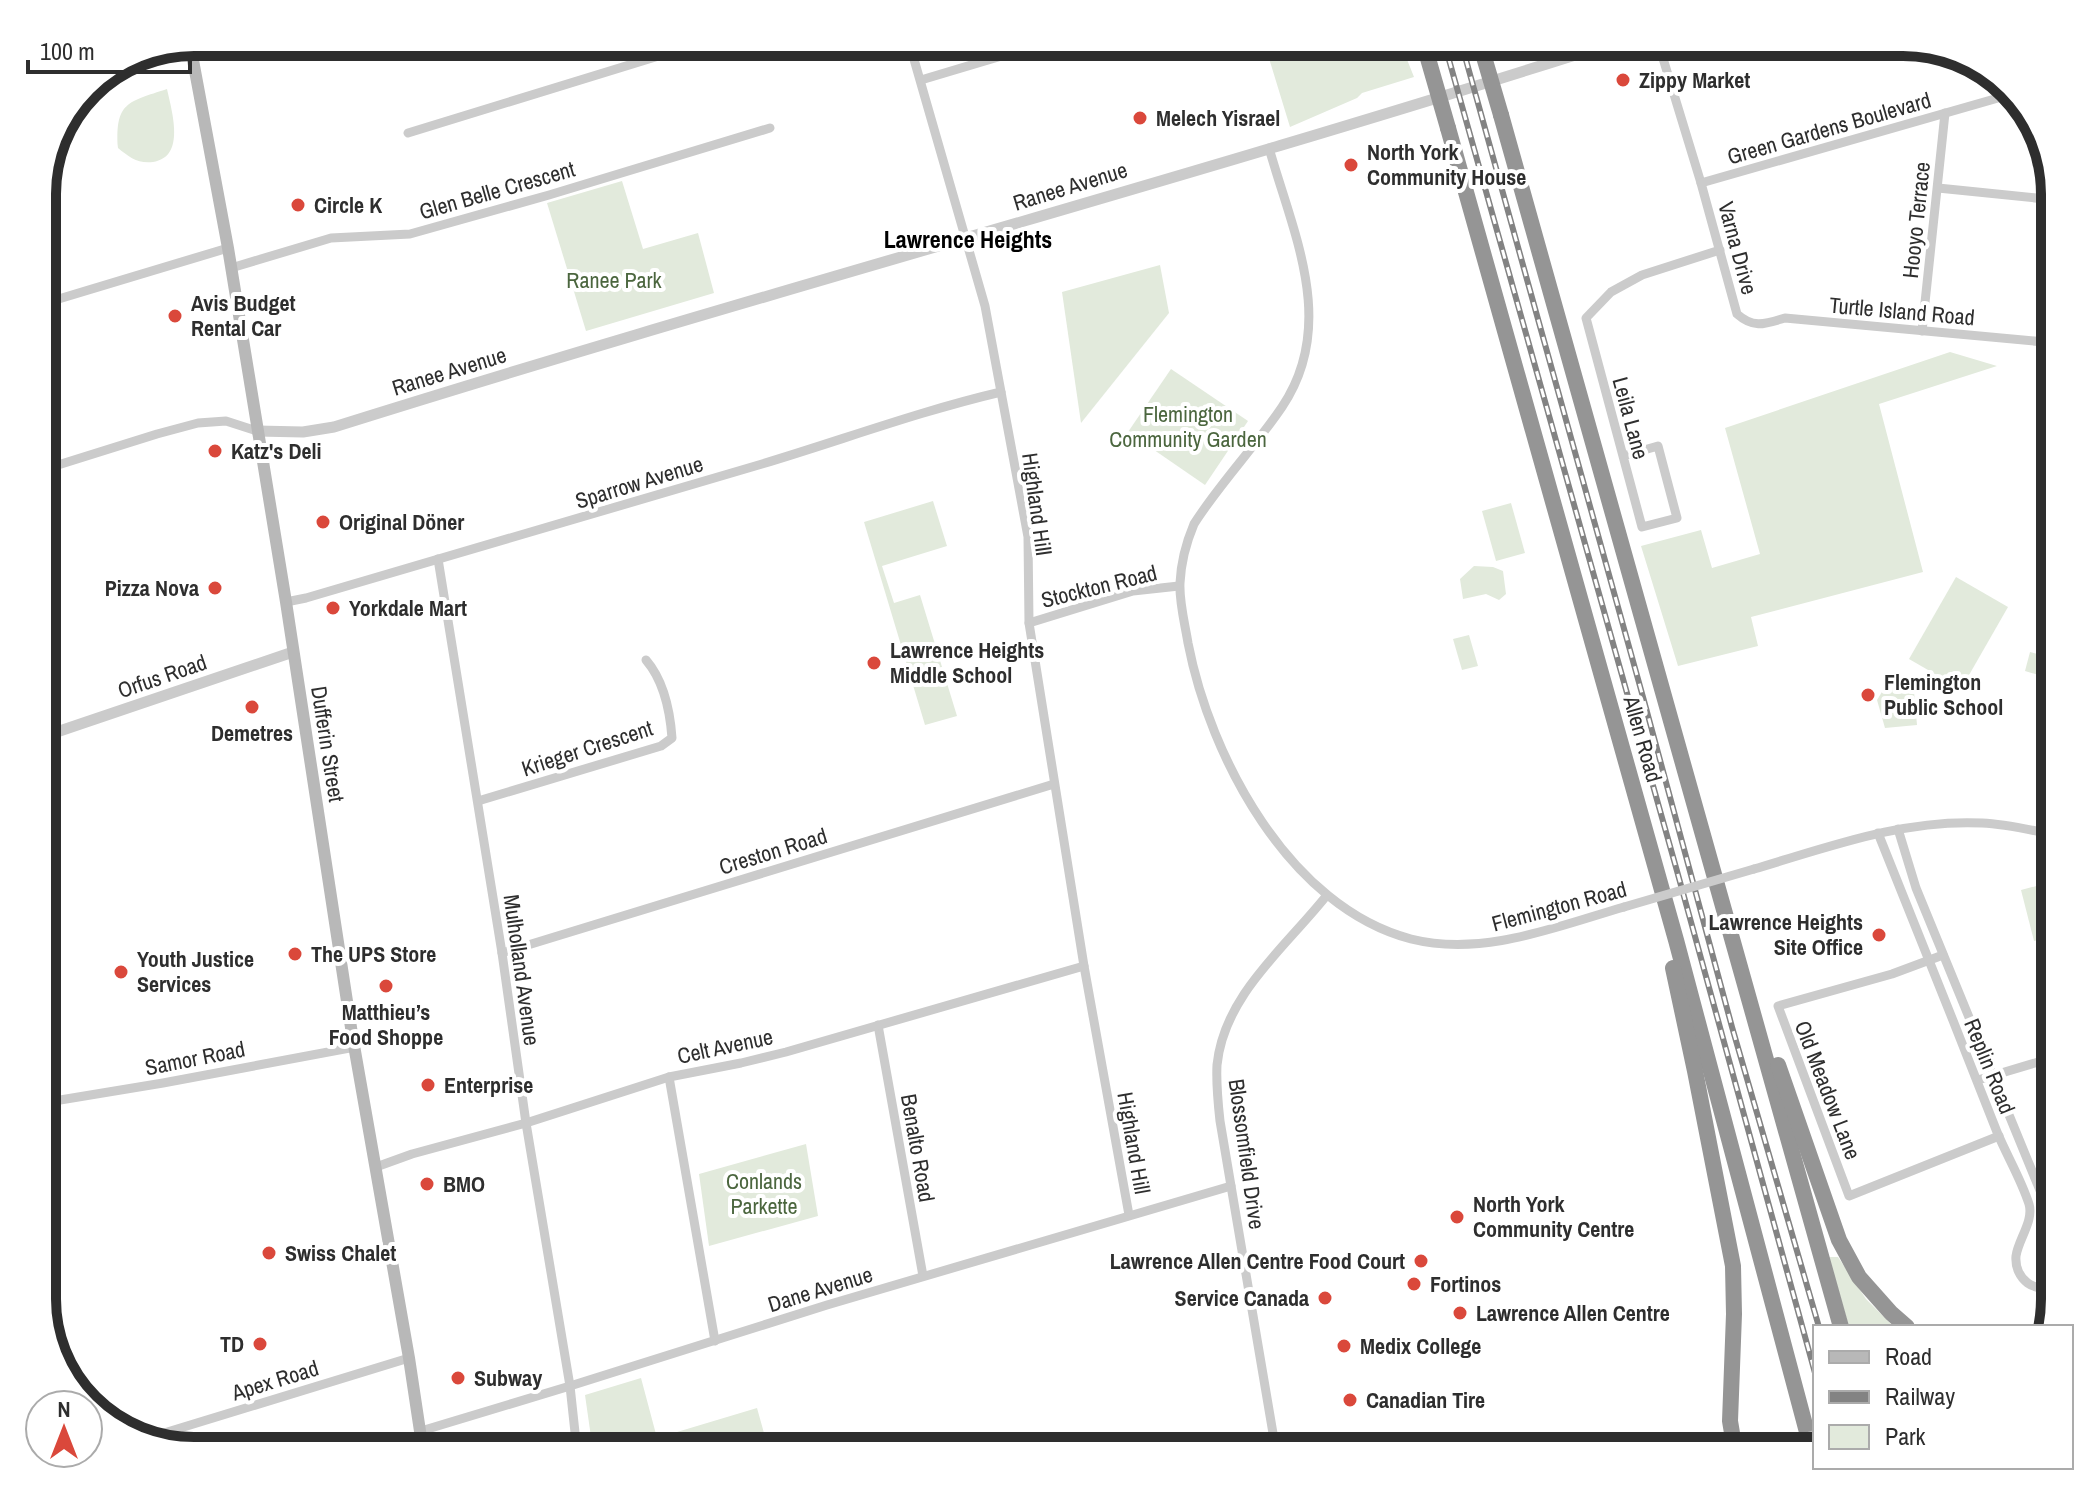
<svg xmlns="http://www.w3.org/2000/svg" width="2097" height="1493" font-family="'Archivo Narrow',sans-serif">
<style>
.green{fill:#e2eadc}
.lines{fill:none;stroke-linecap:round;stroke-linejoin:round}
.minor{stroke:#cbcbcb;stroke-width:9}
.tertiary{stroke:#cbcbcb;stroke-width:11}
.secondary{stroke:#b8b8b8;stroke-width:12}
.motorway{stroke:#959595;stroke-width:16}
.rail-casing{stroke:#838383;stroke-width:6}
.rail{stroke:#fff;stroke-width:3;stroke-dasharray:9;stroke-linecap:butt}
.minor-bridge{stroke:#cbcbcb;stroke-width:9}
.secondary-bridge{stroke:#b8b8b8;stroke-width:12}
.motorway-bridge{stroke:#959595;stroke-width:16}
.poi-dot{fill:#da483b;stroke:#fff;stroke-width:3}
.labels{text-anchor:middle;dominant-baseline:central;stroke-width:8;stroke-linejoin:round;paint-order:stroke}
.poi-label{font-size:22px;font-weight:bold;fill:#2e2e2e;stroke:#fff;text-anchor:start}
.street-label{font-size:22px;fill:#2e2e2e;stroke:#fff}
.park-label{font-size:22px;fill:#4b663e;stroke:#fff}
.neighbourhood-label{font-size:24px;font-weight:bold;fill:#000;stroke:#fff}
.rim{fill:none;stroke:#2e2e2e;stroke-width:10}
</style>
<rect width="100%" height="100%" fill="#fff"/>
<g class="green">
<polygon points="1264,42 1400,42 1414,77 1362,93 1357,98 1290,127"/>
<path d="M167,89c5,23 19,68 -14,73 -15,2 -24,-5 -35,-14 -3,-46 10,-46 49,-59z"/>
<polygon points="622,181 643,249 698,233 714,293 586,331 547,203"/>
<polygon points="1160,265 1169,313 1081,423 1062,292"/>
<polygon points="1950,352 1997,366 1879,404 1923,572 1751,617 1758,646 1678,666 1641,546 1701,530 1712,568 1760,554 1725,428"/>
<polygon points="1171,369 1248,421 1205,485 1128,432"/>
<polygon points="933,501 947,546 882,566 894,603 920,595 957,716 925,725 864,522"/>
<polygon points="1511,503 1525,553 1496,561 1482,511"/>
<polygon points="1474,566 1493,567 1503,571 1506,594 1499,600 1486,594 1463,599 1460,579"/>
<polygon points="1956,577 2008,607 1961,689 1909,659"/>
<polygon points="1469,635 1478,666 1462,670 1453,639"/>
<polygon points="2030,652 2055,659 2055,680 2025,671"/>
<polygon points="1893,674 1913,680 1917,725 1885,728 1877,700"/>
<polygon points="2044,884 2055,926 2055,936 2034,941 2021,890"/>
<polygon points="806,1144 818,1216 709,1246 699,1174"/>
<polygon points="1829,1257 1838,1257 1866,1299 1894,1327 1849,1327"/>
<polygon points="641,1378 657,1438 757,1408 769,1451 593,1451 585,1395"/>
</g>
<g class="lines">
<g class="minor">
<polyline points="909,42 985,306 1028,537 1029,623 1084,966 1129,1215"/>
<path d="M1658,42l43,141 36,131c17,15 28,10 48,4l270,25"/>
<polyline points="160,55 190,46"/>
<polyline points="921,80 1048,42"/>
<polyline points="408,133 704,42"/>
<path d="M1269,148c24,85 69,176 13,259 -27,40 -62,76 -88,117 -8,19 -13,38 -14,59 -1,19 5,41 8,60 22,114 101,264 223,296 72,18 144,-12 213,-32"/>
<polyline points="1701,183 2012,94"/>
<polyline points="1938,188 2055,200"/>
<polyline points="231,268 331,238 410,234 549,195 770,128"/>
<polyline points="42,304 228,248"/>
<polyline points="1922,331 1945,113"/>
<polyline points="1623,456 1658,446 1677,518 1642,527 1586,318 1611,292 1642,275 1720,250"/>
<polyline points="42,470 157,434 198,423 226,421 257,431"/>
<polyline points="438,559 502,953 526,1123 570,1386 577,1451"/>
<path d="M286,602l20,-4c152,-45 304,-89 456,-134 80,-24 158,-53 239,-72"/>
<polyline points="1029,623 1133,591 1179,586"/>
<path d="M478,801l183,-55 11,-8c-2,-28 -8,-57 -26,-78"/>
<polyline points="1898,829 1916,888 2055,1227"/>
<path d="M1878,833c40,100 80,199 119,299 10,24 24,47 32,72 5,17 -11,36 -13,52 -2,23 20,40 39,27"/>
<path d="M1754,869c75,-22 149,-50 228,-46 25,1 49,7 73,12"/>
<polyline points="502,953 1054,784"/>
<polyline points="1943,955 1892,974 1778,1006 1849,1196 1999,1136"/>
<polyline points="878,1025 923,1276"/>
<polyline points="669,1077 715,1341"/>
<polyline points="1978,1080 2055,1057"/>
<polyline points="42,1103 163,1083 355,1047"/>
<polyline points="376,1167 412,1154 526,1123 669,1077 741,1063 786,1052 1084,966"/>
<polyline points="421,1431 570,1386 827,1305 1231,1186"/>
<polyline points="151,1437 409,1358"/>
<path d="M1276,1451l-56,-330c-2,-18 -4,-37 -3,-56 7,-70 69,-118 110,-170"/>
</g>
<g class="tertiary">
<path d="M257,431l46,1 31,-5c426,-134 857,-249 1282,-385"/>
<polyline points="42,737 293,652"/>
</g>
<polyline class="secondary" points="190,44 228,248 286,602 352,1034 409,1358 423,1451"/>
<g class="motorway">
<polyline points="1480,42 1484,57"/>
<polyline points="1501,115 1841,1327"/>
<polyline points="1448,128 1676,940 1812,1451"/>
<polyline points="1673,968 1695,1071 1733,1266 1734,1314 1730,1421 1735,1451"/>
<polyline points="1778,1065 1839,1240 1859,1277 1891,1313 1907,1327"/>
</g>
<defs>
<g id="rail">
<polyline points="1444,42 1677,871 1815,1373"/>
<polyline points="1461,42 1643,697 1732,1027 1819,1327"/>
</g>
</defs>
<use href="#rail" class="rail-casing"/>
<use href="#rail" class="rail"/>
<polyline class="minor-bridge" points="1624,907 1754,869"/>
<polyline class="secondary-bridge" points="1766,1451 1815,1436"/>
<g class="motorway-bridge">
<polyline points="1427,55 1448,128"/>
<polyline points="1484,57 1501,115"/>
</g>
</g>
<g class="poi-dot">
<circle cx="1623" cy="80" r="8"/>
<circle cx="1140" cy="118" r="8"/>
<circle cx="1351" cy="165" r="8"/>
<circle cx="298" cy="205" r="8"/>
<circle cx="175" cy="316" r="8"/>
<circle cx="215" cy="451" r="8"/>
<circle cx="323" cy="522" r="8"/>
<circle cx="215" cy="588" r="8"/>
<circle cx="333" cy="608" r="8"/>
<circle cx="874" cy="663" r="8"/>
<circle cx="1868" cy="695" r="8"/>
<circle cx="252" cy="707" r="8"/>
<circle cx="1879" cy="935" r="8"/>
<circle cx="295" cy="954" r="8"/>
<circle cx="121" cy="972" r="8"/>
<circle cx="386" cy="986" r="8"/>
<circle cx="428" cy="1085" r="8"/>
<circle cx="427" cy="1184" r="8"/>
<circle cx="1457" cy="1217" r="8"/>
<circle cx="269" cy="1253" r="8"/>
<circle cx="1421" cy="1261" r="8"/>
<circle cx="1414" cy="1284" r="8"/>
<circle cx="1325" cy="1298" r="8"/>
<circle cx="1460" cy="1313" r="8"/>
<circle cx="260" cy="1344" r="8"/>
<circle cx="1344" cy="1346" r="8"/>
<circle cx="458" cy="1378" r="8"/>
<circle cx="1350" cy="1400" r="8"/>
</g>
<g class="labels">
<g class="poi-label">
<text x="1639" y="80">Zippy Market</text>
<text x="1156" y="118">Melech Yisrael</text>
<text x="1367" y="152">North York<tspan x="1367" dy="25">Community House</tspan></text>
<text x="314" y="205">Circle K</text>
<text x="191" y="303">Avis Budget<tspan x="191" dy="25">Rental Car</tspan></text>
<text x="231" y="451">Katz's Deli</text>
<text x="339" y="522">Original Döner</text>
<text x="199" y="588" text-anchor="end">Pizza Nova</text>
<text x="349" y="608">Yorkdale Mart</text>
<text x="890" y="650">Lawrence Heights<tspan x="890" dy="25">Middle School</tspan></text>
<text x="1884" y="682">Flemington<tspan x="1884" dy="25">Public School</tspan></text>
<text x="252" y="733" text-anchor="middle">Demetres</text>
<text x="1863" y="922" text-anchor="end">Lawrence Heights<tspan x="1863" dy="25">Site Office</tspan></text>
<text x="311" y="954">The UPS Store</text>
<text x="137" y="959">Youth Justice<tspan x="137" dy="25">Services</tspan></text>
<text x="386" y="1012" text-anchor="middle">Matthieu’s<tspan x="386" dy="25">Food Shoppe</tspan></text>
<text x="444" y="1085">Enterprise</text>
<text x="443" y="1184">BMO</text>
<text x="1473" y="1204">North York<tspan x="1473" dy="25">Community Centre</tspan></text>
<text x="285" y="1253">Swiss Chalet</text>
<text x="1405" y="1261" text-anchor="end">Lawrence Allen Centre Food Court</text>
<text x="1430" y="1284">Fortinos</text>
<text x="1309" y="1298" text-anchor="end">Service Canada</text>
<text x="1476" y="1313">Lawrence Allen Centre</text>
<text x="244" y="1344" text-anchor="end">TD</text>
<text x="1360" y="1346">Medix College</text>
<text x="474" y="1378">Subway</text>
<text x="1366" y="1400">Canadian Tire</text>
</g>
<g class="street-label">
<text transform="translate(1829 128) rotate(-16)">Green Gardens Boulevard</text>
<text transform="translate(1070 186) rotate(-17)">Ranee Avenue</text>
<text transform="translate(497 190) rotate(-16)">Glen Belle Crescent</text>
<text transform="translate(1916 220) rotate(-84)">Hooyo Terrace</text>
<text transform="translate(1738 248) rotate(75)">Varna Drive</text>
<text transform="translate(1902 311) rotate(5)">Turtle Island Road</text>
<text transform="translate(449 371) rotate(-17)">Ranee Avenue</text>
<text transform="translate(1631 418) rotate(75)">Leila Lane</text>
<text transform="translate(639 482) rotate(-17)">Sparrow Avenue</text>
<text transform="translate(1037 504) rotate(82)">Highland Hill</text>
<text transform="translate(1099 586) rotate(-14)">Stockton Road</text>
<text transform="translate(162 676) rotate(-19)">Orfus Road</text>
<text transform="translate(1643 739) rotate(74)">Allen Road</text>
<text transform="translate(328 744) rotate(81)">Dufferin Street</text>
<text transform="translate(587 748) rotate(-18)">Krieger Crescent</text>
<text transform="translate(773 851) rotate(-17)">Creston Road</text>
<text transform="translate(1559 906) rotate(-15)">Flemington Road</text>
<text transform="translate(522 970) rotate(82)">Mulholland Avenue</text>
<text transform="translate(725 1046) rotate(-12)">Celt Avenue</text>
<text transform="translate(195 1058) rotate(-11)">Samor Road</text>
<text transform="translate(1990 1066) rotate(68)">Replin Road</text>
<text transform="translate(1828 1090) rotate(69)">Old Meadow Lane</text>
<text transform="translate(1134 1143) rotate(80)">Highland Hill</text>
<text transform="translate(918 1148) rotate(80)">Benalto Road</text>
<text transform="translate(1247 1154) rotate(82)">Blossomfield Drive</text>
<text transform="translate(820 1289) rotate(-17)">Dane Avenue</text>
<text transform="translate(275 1380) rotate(-17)">Apex Road</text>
</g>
<g class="park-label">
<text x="614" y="280">Ranee Park</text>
<text x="1188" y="414">Flemington<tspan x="1188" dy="25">Community Garden</tspan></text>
<text x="764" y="1181">Conlands<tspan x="764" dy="25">Parkette</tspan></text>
</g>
<g class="neighbourhood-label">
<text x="968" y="239">Lawrence Heights</text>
</g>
</g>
<path d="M0 0H2097V1493H0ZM194 56H1903A138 138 0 0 1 2041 194V1299A138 138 0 0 1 1903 1437H194A138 138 0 0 1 56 1299V194A138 138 0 0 1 194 56Z" fill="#fff" fill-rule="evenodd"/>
<path class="rim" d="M194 56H1903A138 138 0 0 1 2041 194V1299A138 138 0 0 1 1903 1437H194A138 138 0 0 1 56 1299V194A138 138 0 0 1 194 56Z"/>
<rect x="1813" y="1325" width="260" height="144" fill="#ffffff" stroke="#ababab" stroke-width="2"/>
<rect x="1829" y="1351" width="40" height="12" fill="#b8b8b8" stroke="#ababab" stroke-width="2"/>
<text x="1885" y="1365" font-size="24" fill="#2e2e2e">Road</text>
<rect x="1829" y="1391" width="40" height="12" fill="#838383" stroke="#ababab" stroke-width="2"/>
<text x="1885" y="1405" font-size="24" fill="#2e2e2e">Railway</text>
<rect x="1829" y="1425" width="40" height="24" fill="#e2eadc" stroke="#ababab" stroke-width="2"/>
<text x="1885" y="1445" font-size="24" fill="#2e2e2e">Park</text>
<g transform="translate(64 1429)"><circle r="38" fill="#ffffff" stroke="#ababab" stroke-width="2"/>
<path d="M0-6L14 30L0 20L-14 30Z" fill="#da483b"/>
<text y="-12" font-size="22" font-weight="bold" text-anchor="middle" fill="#2e2e2e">N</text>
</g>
<path d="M28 60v12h162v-12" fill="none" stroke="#2e2e2e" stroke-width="4"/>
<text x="40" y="60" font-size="24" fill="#2e2e2e" stroke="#ffffff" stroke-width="6" paint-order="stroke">100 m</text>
</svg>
